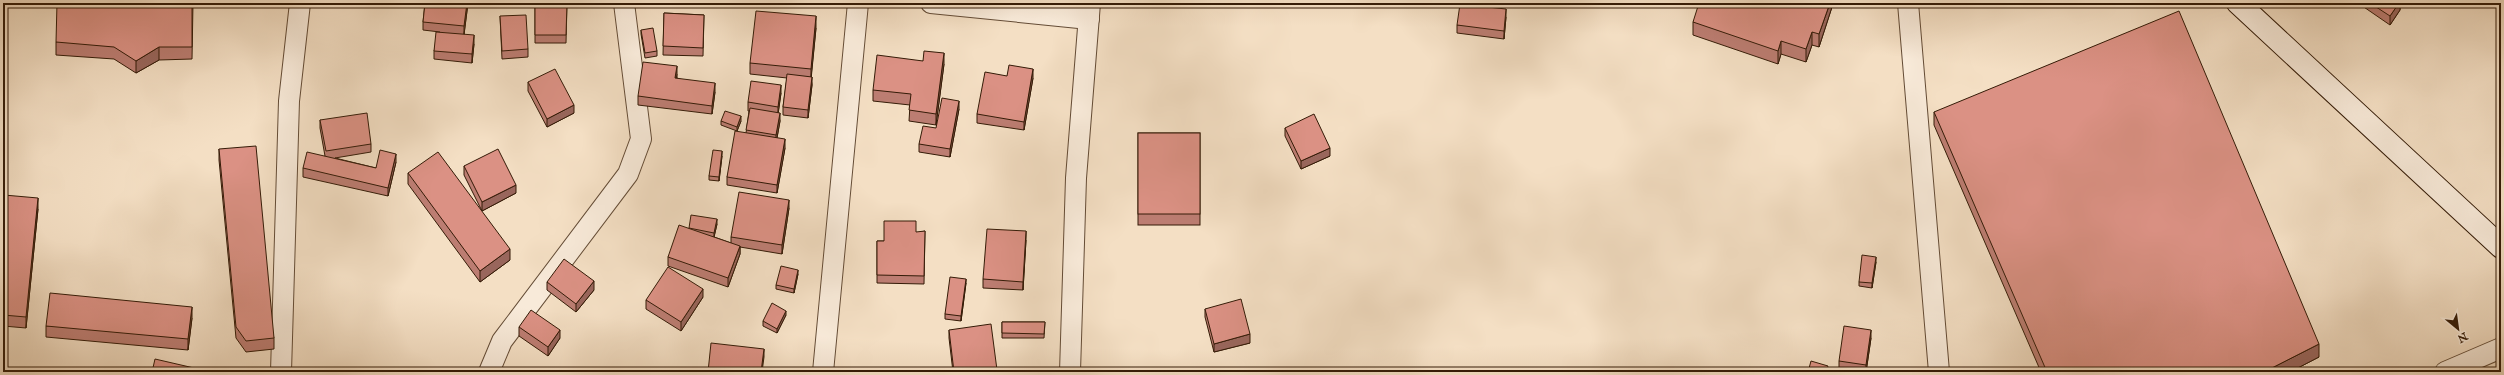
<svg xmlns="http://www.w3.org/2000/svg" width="2504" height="375" font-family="'IM FELL English',serif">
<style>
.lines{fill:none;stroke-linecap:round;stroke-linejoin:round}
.minor-casing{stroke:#644c36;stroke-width:22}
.secondary-casing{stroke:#341b07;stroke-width:24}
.minor{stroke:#f8ead9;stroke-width:20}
.secondary{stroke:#f8ead9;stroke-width:22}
.wall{fill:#bc7d72;stroke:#341b07}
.shaded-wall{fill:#99665c;stroke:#341b07}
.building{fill:#db9184;stroke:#341b07}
</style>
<rect width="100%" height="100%" fill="#f4dfc4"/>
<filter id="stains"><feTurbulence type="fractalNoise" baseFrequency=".005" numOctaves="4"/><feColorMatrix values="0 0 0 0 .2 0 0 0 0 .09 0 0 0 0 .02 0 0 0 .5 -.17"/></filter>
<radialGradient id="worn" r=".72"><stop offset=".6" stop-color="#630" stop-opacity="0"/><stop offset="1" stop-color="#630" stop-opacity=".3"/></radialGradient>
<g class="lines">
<defs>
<g id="minor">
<polyline points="931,3 1089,19"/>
<polyline points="1908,3 1939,372"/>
<polyline points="281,372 289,101 300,3"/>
<polyline points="489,372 502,341 628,174 641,139 624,3"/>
<polyline points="823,372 858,3"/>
<polyline points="1070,372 1076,178 1090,3"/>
<polyline points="2445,372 2501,348"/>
</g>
<polyline id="secondary" points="2238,3 2501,247"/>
</defs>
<use href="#minor" class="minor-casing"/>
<use href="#secondary" class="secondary-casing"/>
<use href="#minor" class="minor"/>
<use href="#secondary" class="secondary"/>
</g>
<g class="wall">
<polygon points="193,3 192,59 159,60 136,73 114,59 56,55 56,42"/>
<polygon points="425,3 468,3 464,34 474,44 472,63 434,59 434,51 440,32 423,30 423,22"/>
<polygon points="535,3 567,3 566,43 535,43"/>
<polygon points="1472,3 1501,3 1501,5"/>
<polygon points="1832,3 1832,7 1819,47 1812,45 1806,62 1781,54 1778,64 1693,35 1693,22"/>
<polygon points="2358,3 2400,3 2400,10 2390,25"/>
<polygon points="664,13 704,15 703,56 663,55"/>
<polygon points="500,16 528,49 528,57 502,59"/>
<polygon points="1506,17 1504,39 1457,33 1457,25"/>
<polygon points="816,28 811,77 812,85 808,118 783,115 783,107 787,78 750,74 750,63"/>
<polygon points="641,30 657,51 657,56 645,58 641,34"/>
<polygon points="923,61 944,64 936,125 909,121 910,105 873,101 873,90"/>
<polygon points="677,74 677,78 715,92 712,114 638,105 638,96"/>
<polygon points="1007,76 1033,78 1024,130 977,123 977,114"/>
<polygon points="528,82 574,113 547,127 528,91"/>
<polygon points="781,93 778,113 780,121 777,138 785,148 777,193 727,185 727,177 746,133 749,111 748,111 748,102"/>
<polygon points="959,109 950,157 919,152 919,144"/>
<polygon points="1934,112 2319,357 2290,372 2041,372 1934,125"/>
<polygon points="320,120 371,144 371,152 335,158 376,168 396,162 388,196 303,177 303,168 325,156 320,128"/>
<polygon points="721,121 741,121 737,131 721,125"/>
<polygon points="1285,128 1330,156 1301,169 1285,136"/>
<rect x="1138" y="133" width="62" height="92"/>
<polygon points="219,149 274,338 274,349 246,352 236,338 219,160"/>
<polygon points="722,156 719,181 709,180 709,176"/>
<polygon points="464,166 516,193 482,211 464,175"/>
<polygon points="408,173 510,260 480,282 408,184"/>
<polygon points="3,203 38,209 26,328 3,326"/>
<polygon points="789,208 782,254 740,247 740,254 728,287 668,266 668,257 689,228 717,224 714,237 731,243 731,237"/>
<polygon points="925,231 924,284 877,283 877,241 884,241"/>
<polygon points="1026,240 1023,290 983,288 983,279"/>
<polygon points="1876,262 1872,288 1859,286 1859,282"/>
<polygon points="798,274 794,293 776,289 776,285"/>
<polygon points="547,282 594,290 576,312 547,290"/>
<polygon points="966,283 961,321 945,319 945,314"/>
<polygon points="703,297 681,331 646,309 646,300"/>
<polygon points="1205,309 1250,343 1214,352 1205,317"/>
<polygon points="786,315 777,333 763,326 763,321"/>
<polygon points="192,318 188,350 46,337 46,326"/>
<polygon points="1002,322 1045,322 1044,338 1002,338"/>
<polygon points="519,327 560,338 548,356 519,336"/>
<polygon points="949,330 997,370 997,372 953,372 949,338"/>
<polygon points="1871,338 1866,372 1859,372 1839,369 1839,361"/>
</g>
<g class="shaded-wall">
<polygon points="467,3 468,3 464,35 464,26"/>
<polygon points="1830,3 1832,3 1832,7 1819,47 1819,34"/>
<polygon points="2399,3 2400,3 2400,10 2390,25 2390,16"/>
<polygon points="1506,9 1506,17 1504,39 1504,31"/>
<polygon points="816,16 816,28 811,80 811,69"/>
<polygon points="1812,32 1812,45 1806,62 1806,49"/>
<polygon points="474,35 474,44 472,63 472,54"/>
<polygon points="1781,41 1781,54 1778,64 1778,51"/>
<polygon points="159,47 159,60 136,73 136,61"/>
<polygon points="944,53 944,64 936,125 936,114"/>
<polygon points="677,66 677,74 675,87 675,78"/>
<polygon points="1033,69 1033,78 1024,130 1024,122"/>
<polygon points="812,77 812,85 808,118 808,110"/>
<polygon points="715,83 715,92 712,114 712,106"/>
<polygon points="781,85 781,93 778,115 778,107"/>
<polygon points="959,101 959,109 950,157 950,149"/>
<polygon points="574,105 574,113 547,127 547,119"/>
<polygon points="780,113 780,121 776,143 776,135"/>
<polygon points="741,116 741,121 737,131 737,127"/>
<polygon points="785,139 785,148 777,193 777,185"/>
<polygon points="1330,148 1330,156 1301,169 1301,161"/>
<polygon points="722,151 722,156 719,181 719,177"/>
<polygon points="396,154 396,162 388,196 388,188"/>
<polygon points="516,185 516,193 482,211 482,202"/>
<polygon points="38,198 38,209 26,328 26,317"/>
<polygon points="789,200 789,208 782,254 782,245"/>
<polygon points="717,219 717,224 714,237 714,233"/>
<polygon points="1026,231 1026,240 1023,290 1023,282"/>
<polygon points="740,246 740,254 728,287 728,278"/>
<polygon points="510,249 510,260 480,282 480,271"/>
<polygon points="1876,257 1876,262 1872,288 1872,283"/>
<polygon points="798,270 798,274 794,293 794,289"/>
<polygon points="966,279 966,283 961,321 961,316"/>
<polygon points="594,281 594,290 576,312 576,304"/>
<polygon points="703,289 703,297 681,331 681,322"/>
<polygon points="192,307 192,318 188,350 188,339"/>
<polygon points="786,311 786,315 777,333 777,329"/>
<polygon points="560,330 560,338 548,356 548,347"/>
<polygon points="1871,330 1871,338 1866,372 1866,365"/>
<polygon points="1250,334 1250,343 1214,352 1214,344"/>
<polygon points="2319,344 2319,357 2290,372 2264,372"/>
<polygon points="764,349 764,357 762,372 761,372"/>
</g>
<g class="building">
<polygon points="57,3 192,3 192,47 159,47 136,61 114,47 56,42"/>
<polygon points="425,3 467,3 464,26 423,22"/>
<polygon points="535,3 567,3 566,35 535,35"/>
<polygon points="1699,3 1830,3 1819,34 1812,32 1806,49 1781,41 1778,51 1693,22"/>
<polygon points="2370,3 2399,3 2390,16"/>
<polygon points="1460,4 1506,9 1504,31 1457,25"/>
<polygon points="756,11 816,16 811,69 750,63"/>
<polygon points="2179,11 2319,344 2264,372 2047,372 1934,112"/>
<polygon points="664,13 704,15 703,48 663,46"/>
<polygon points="526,15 528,49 502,51 500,16"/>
<polygon points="653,28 657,51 645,53 641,30"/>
<polygon points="436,32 474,35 472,54 434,51"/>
<polygon points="924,51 944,53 936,114 909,110 911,94 873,90 877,55 923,61"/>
<polygon points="643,62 677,66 675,78 715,83 712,106 638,96"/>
<polygon points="1009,65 1033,69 1024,122 977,114 985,72 1007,76"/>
<polygon points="555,69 574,105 547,119 528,82"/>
<polygon points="787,74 812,77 808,110 783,107"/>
<polygon points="751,81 781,85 778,107 748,102"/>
<polygon points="942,98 959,101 950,149 919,144 923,126 936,128"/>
<polygon points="750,108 780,113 776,135 746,130"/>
<polygon points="725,111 741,116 737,127 721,121"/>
<polygon points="367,113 371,144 326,151 320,120"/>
<polygon points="1314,114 1330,148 1301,161 1285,128"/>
<polygon points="735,131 785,139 777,185 727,177"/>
<rect x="1138" y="133" width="62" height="81"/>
<polygon points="256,146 274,338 246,341 236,327 219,149"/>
<polygon points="498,149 516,185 482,202 464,166"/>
<polygon points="380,150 396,154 388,188 303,168 307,152 376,168"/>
<polygon points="713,150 722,151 719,177 709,176"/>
<polygon points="438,152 510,249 480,271 408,173"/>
<polygon points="739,192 789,200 782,245 731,237"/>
<polygon points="4,195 38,198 26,317 3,315 3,203"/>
<polygon points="691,215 717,219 714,233 689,228"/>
<polygon points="884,221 916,221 916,232 925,231 924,276 877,275 877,241 884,241"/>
<polygon points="679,225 740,246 728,278 668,257"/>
<polygon points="987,229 1026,231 1023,282 983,279"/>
<polygon points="1862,255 1876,257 1872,283 1859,282"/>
<polygon points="564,259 594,281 576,304 547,282"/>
<polygon points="781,266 798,270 794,289 776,285"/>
<polygon points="668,267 703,289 681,322 646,300"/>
<polygon points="950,277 966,279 961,316 945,314"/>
<polygon points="50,293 192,307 188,339 46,326"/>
<polygon points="1241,299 1250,334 1214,344 1205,309"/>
<polygon points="772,303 786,311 777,329 763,321"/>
<polygon points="531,310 560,330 548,347 519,327"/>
<polygon points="1002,322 1045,322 1044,334 1002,333"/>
<polygon points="991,324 997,370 983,372 954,372 949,330"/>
<polygon points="1844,326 1871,330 1866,365 1839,361"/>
<polygon points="711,343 764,349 761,372 708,372"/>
<polygon points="155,359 194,368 193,372 152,372"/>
<polygon points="1811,361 1828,366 1826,372 1808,372"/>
<polygon points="950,369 950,372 938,372 938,370"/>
</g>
<rect width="2504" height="375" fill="none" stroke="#f4dfc4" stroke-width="16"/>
<rect x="4" y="4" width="2496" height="367" fill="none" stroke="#341b07" stroke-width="2"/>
<rect x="8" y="8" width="2488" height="359" fill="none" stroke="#341b07"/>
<g transform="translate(2458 329) rotate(151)" stroke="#f8ead9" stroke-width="3" paint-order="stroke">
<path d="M0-3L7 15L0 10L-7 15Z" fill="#341b07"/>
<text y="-6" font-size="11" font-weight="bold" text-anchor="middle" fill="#341b07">N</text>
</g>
<rect width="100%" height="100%" filter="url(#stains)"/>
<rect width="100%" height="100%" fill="url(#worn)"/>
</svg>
